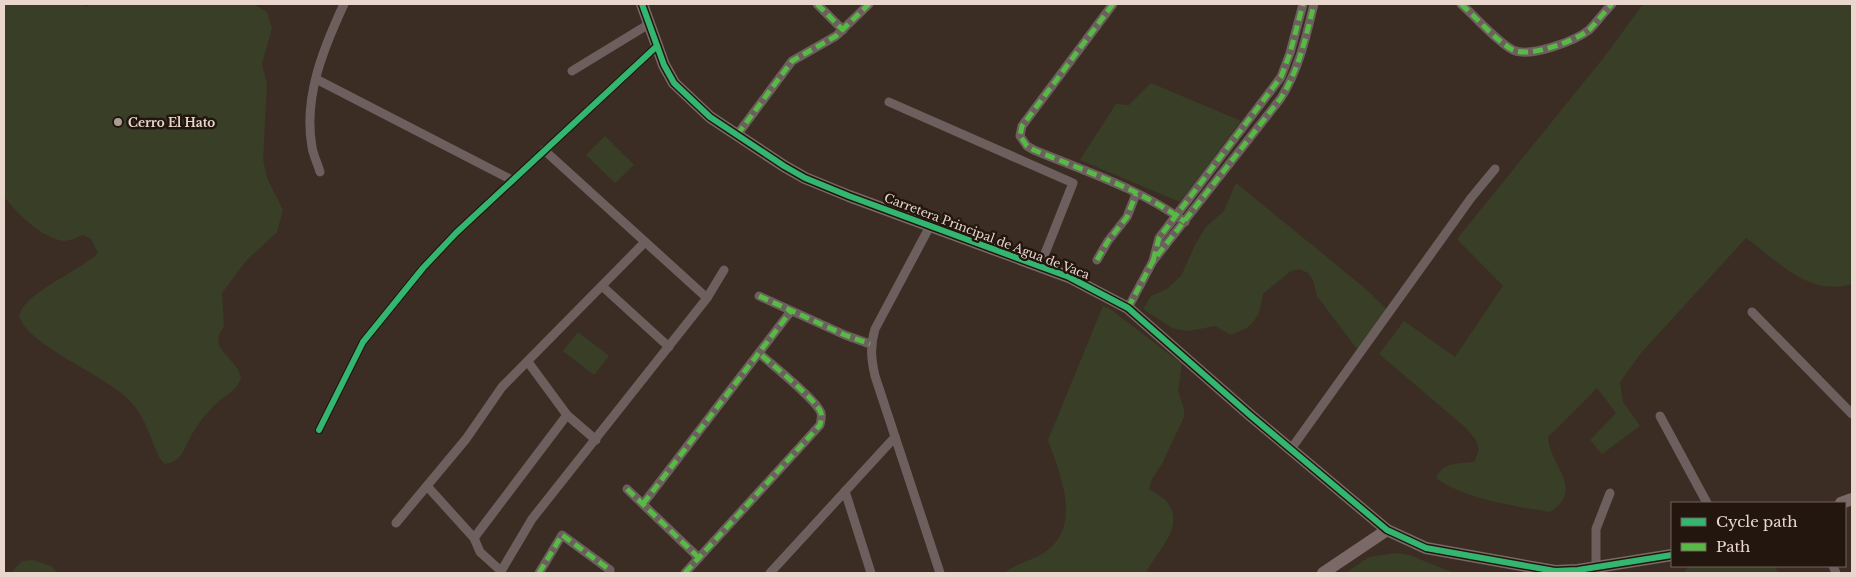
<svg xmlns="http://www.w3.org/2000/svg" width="1856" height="577" font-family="'Libre Baskerville',serif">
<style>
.green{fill:#383f26}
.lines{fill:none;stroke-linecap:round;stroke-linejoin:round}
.street{stroke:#6d5f5d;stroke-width:9}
.secondary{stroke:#7a6966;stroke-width:12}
.quiet{stroke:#58b947;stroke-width:5;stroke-dasharray:10 5;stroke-linecap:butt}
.cycleway-casing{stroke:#22160f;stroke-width:9}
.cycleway{stroke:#33b770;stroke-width:6}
.poi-dot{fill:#ac9c92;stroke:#22160f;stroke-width:2}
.labels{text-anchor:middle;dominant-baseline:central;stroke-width:5;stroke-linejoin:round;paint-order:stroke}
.poi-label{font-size:12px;font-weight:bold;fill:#e9d7cd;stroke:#22160f;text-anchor:start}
.street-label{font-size:12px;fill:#e9d7cd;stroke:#22160f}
</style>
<rect width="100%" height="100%" fill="#3b2d24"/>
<g class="green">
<path d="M4,4h73l9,2 10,-2h157l14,8 5,16 -10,36 5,20 -4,76 4,18 16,32 -6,22 -31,29 -24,32 2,34c-19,22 15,31 17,52 -6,14 -20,18 -30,30 -8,8 -16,19 -21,29 -8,14 -8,23 -25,26l-5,-5c-9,-19 -15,-43 -30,-58 -24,-26 -104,-56 -111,-86 9,-25 59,-42 79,-62l-7,-14 -8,-4c-6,2 -13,6 -19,6 -23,-3 -47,-28 -60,-44z"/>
<path d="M1643,4h209v280c-43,13 -74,-23 -106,-46l-105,115 -21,29 3,20 17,24 -38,28 -12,-14 26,-27 -19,-25 -49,49c1,28 38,52 2,75 -36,-6 -85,-13 -114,-34 8,-17 22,-14 38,-16l5,-12 -3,-10 -11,-13 -86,-73 25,-33 51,36 48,-71 -46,-47 148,-183z"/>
<polygon points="1151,83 1241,121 1180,202 1080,160 1116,104 1129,105"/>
<polygon points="605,136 634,165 615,183 586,155"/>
<polygon points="1236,183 1366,289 1389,312 1357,349 1317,296 1313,280 1308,273 1300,269 1291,271 1270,288 1263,294 1259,313 1254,321 1247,328 1231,335 1215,326 1189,331 1181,330 1172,328 1143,309 1151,296 1167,289 1181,276 1196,243 1205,228 1224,211"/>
<path d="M1103,306l6,2 73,56 -4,27 6,18v8l-22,47 -10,15 -3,10c5,4 12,7 16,11 24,25 -10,52 -19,73h-142c13,-10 28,-12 41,-21 38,-26 15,-79 3,-112z"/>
<polygon points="578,332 609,356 594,375 563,351"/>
<polygon points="1396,553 1409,555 1454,573 1346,573 1369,557"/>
<polygon points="33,560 51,566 58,573 11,573 22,561"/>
<polygon points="1689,566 1775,566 1778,573 1684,573"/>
</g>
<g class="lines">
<g class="street">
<polyline points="817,4 843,30"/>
<path d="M1113,4l-91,122 -2,10 7,10 7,4c50,21 107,39 151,72"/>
<path d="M1461,4c15,13 35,37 52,46 17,8 62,-9 76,-20 8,-8 15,-18 23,-26"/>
<polyline points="572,71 649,24"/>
<polyline points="316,79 512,180"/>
<polyline points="889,102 1073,183 1040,266"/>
<polyline points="737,135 792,61 836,36 869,4"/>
<polyline points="544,150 707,298"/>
<path d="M320,172c-2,-8 -7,-17 -8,-25 -9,-50 12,-100 32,-143"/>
<path d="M930,226l-55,103c-5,17 -4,30 0,47l65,197"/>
<polyline points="1097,260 1108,241 1127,217 1136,194"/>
<polyline points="1153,261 1159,238 1281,77 1290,53 1303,4"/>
<polyline points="602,286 669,347"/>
<polyline points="759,296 845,335 870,344"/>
<path d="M1128,308l25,-47 128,-163c18,-29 25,-61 33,-94"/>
<polyline points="1752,312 1852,414"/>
<polyline points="528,362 567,415 596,440"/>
<polyline points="1660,416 1707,503"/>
<polyline points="319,430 363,342 423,268 456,233 657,46"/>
<polyline points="1291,449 1471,198 1495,169"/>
<polyline points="427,486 474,538 480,552 501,571"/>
<polyline points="627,489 699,558"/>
<polyline points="845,491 871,573"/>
<polyline points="643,504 791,311"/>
<polyline points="396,523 466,439 502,387 645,242"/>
<polyline points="474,538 567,415"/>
<polyline points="1833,566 1836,573"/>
<polyline points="1596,567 1596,529 1610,493"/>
<polyline points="500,573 532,519 707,298 724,270"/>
<polyline points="539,573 562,535 610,570"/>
<path d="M685,573l135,-148c1,-4 2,-8 1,-12 -4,-13 -50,-49 -62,-60"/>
<polyline points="770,573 895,437"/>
</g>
<g class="secondary">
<polyline points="642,4 664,65 674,83 710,117 784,166 805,178 849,196 1069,277 1128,308 1250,415 1387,530 1426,548 1555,571 1578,570 1672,555"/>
<polyline points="1841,503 1852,499"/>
<polyline points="1323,573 1387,530"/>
</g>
<g class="quiet">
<polyline points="817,4 843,30"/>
<path d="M1113,4l-91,122 -2,10 7,10 7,4c50,21 107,39 151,72"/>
<path d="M1461,4c15,13 35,37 52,46 17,8 62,-9 76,-20 8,-8 15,-18 23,-26"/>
<polyline points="737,135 792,61 836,36 869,4"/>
<polyline points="1097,260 1108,241 1127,217 1136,194"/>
<polyline points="1153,261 1159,238 1281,77 1290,53 1303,4"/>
<polyline points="759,296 845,335 870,344"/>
<path d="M1128,308l25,-47 128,-163c18,-29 25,-61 33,-94"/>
<polyline points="627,489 699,558"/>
<polyline points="643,504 791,311"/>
<polyline points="539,573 562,535 610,570"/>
<path d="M685,573l135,-148c1,-4 2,-8 1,-12 -4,-13 -50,-49 -62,-60"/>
</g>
<defs>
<g id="cycleway">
<polyline points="642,4 664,65 674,83 710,117 784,166 805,178 849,196 1069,277 1128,308 1250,415 1387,530 1426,548 1555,571 1578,570 1672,555"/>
<polyline points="319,430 363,342 423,268 456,233 657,46"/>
</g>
</defs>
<use href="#cycleway" class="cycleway-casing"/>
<use href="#cycleway" class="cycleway"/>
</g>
<circle class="poi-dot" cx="118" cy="122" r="5"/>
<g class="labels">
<g class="poi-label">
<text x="128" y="122">Cerro El Hato</text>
</g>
<g class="street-label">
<text transform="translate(987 236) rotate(21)">Carretera Principal de Agua de Vaca</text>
</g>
</g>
<rect width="1856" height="577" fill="none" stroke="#e9d7cd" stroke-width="10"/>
<rect x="1671" y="502" width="175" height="65" fill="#22160f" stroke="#72635b"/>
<rect x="1681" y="518" width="25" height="8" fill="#33b770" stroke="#72635b"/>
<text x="1716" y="527" font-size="15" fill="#e9d7cd">Cycle path</text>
<rect x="1681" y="543" width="25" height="8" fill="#58b947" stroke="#72635b"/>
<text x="1716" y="552" font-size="15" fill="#e9d7cd">Path</text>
</svg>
